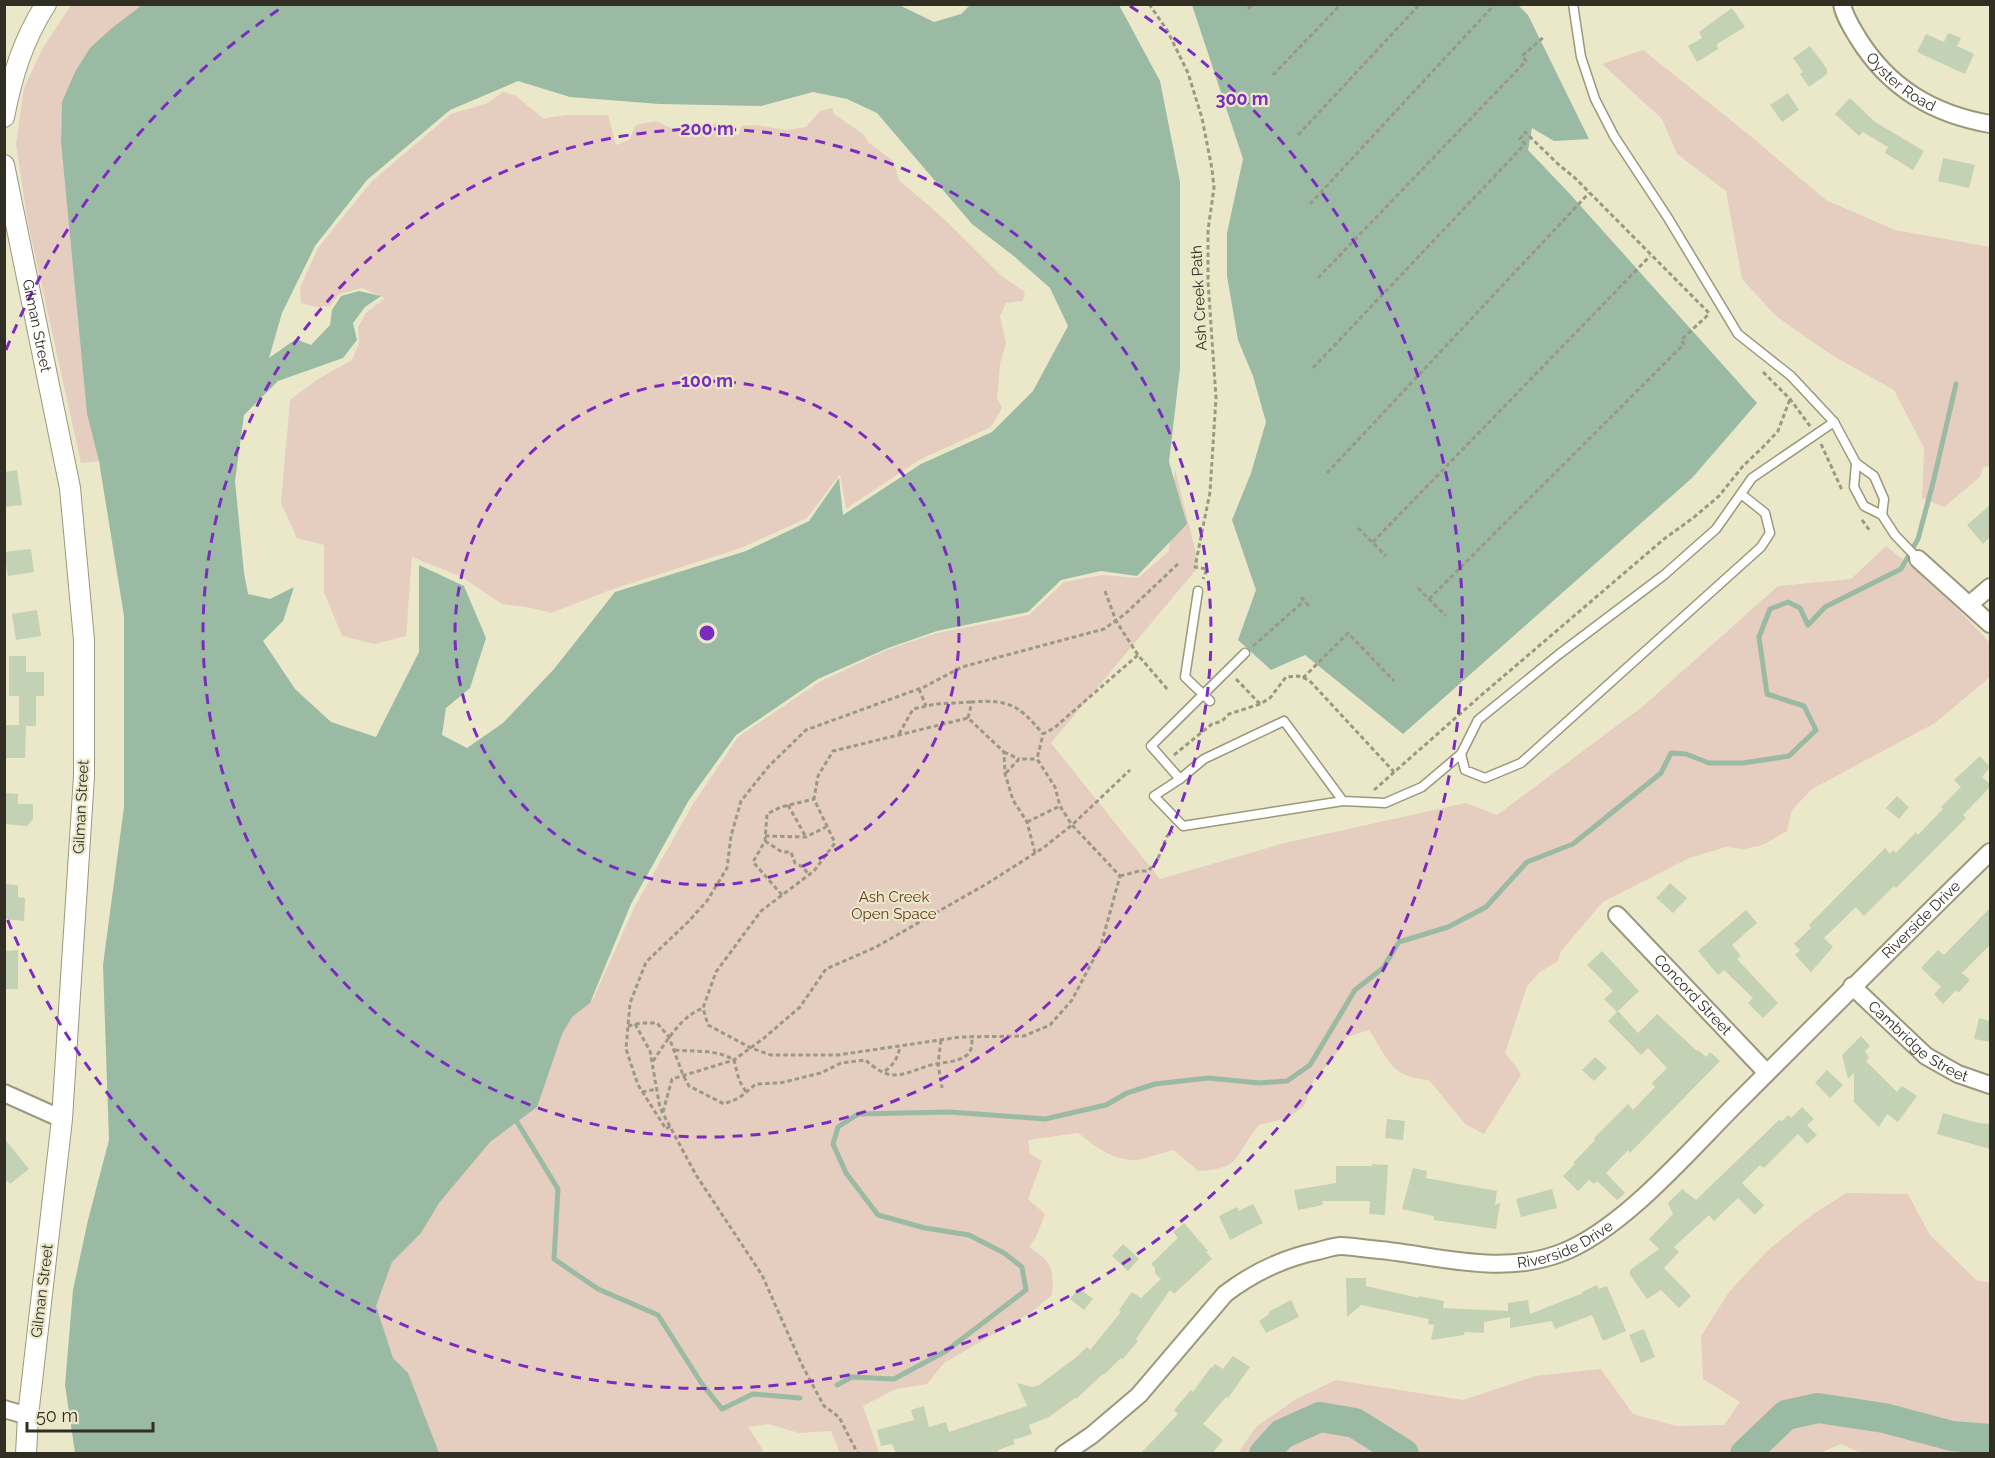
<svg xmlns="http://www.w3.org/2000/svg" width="1995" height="1458" font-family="Raleway,sans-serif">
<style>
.green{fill:#e5cdc0}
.water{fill:#9abaa4;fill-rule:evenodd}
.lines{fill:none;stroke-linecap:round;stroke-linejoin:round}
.stream{stroke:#9abaa4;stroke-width:5}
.river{stroke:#9abaa4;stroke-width:30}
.building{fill:#c3d1b5}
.service-casing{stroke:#9b987c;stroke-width:11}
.minor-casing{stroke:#9b987c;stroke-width:20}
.tertiary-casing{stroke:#9b987c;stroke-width:22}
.path{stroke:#9b9883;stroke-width:3;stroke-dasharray:4.5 3;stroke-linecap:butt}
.service{stroke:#fff;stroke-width:8}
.minor{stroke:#fff;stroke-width:16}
.tertiary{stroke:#fff;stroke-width:20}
.ring{fill:none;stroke:#7b2cbf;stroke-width:3;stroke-dasharray:10 8}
.labels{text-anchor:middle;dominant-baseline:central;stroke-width:4.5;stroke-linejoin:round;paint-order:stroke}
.street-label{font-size:15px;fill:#312f24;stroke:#ebe8ca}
.park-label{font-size:15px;fill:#65381c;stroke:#ebe8ca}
.centre{fill:#7b2cbf;stroke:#ebe8ca;stroke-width:3}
.ring-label{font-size:18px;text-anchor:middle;font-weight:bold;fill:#7b2cbf;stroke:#ebe8ca;stroke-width:4.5;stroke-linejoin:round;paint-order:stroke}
</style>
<rect width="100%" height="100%" fill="#ebe8ca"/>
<g class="green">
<polygon points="71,5 142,5 112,28 61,123 61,142 87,414 99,461 81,463 28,223 16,144 24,88 43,48"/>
<polygon points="1643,50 1748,134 1826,200 1895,230 1990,247 1990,466 1983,467 1980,477 1944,507 1922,498 1924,448 1894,390 1830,354 1776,316 1742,279 1726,191 1677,154 1662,119 1602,64"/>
<path d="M503,92l13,4 28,23c22,-6 42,-3 64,-4l8,30 13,-5 7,-15 20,-4 31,15 12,-8 17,-5 10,13 13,-1 2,-9 15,-1 30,5 20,-3 14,-16 12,-3 2,6 29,20 5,8 25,19 6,19 45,39 60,59 21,14 -2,9 -17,2 -6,13 6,27 -6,21 -3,34 5,10 -11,19 -72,33 -73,49 -6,-35 -33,44 -66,30 -128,41 -62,24 -24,-6 -25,-3 -40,-27 -50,-20 -6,79 -32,8 -32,-8 -18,-44v-47l-27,-7 -16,-35 9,-103 28,-21 34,-19 7,-17 -1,-16 8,-14 19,-15 -23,-10 -23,6 -9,12 -14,1 -15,-4 -1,-15 18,-40 54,-67 79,-67 37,-11z"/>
<path d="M1175,469l24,97 -148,177 109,136 125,-36 181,-40 31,12 145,-108 136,-121 73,-7 35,-33c38,30 72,62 104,97v34l-55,46 -123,66 -20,21 -5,21 -24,14 -19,4 -18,-2 -37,11 -86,44 -42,49 -3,10 -18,11 -13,14 -22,67 13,16 3,6 -37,59 -19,-10 -36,-44c-40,-3 -41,-22 -60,-50l-22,7 -17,26 -15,14 -11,29 -16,12 -29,7c-25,29 -15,44 -61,46l-24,-21c-11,2 -22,7 -32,9 -25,5 -46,-12 -64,-26l-50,7 2,14 12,7 -14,38 17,15 -9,23 -7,10c23,15 25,21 23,48l-20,17 -88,51 -17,21 -31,5 -33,17 16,47h-39l-9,-22 -32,2 -31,-9 -20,3 15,23 -2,3h-343l-52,-153 15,-39 201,-264 11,2 42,-93 58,-102 45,-67 81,-55 70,-33 48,-16 92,-18 35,-33 38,-7 36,3 31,-27z"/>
<polygon points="1846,1193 1908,1194 1930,1235 1976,1280 1990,1283 1990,1453 1861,1453 1841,1444 1818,1454 1238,1453 1256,1427 1296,1399 1336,1380 1463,1400 1535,1376 1601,1369 1633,1414 1676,1426 1724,1425 1740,1402 1703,1379 1701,1336 1729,1292 1766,1252 1809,1217"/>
</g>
<g class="water">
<path d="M142,5l755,-1 37,18 27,-8 9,-9h149l41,76 20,101v186l-11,94 18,62 -50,52 -36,-5 -40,9 -33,32 -91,19 -49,17 -70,31 -82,56 -47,65 -58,104 -41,99 -18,14 -10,17 -25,73 -47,35 -51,61 -18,30 -29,29 -16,44 17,52 15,15 31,80h-364l-10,-68 8,-95 15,-70 21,-80 -6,-175 21,-158v-191l-25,-155 -12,-47 -26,-272 1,-40 13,-30 15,-24 22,-20zM518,81l52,16 90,7 101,2 52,-14 34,7 30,14 95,111 43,33 35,31 18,38 -35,65 -41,41 -71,32 -78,51 -4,-37 -30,43 -63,30 -131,41 -61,77 -51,54 -36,25 -25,-13 4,-27 24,-20 16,-50 -22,-52 -45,-21v87l-43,85 -45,-15 -36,-33 -32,-48 20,-20 11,-34 -24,12 -22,-5 -4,-21 -9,-92 9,-66 34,-34 65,-23 14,-18 -4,-17 12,-16 16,-11 -22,-5 -18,5 -9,14 -2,15 -19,20 -15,-6 -27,19 13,-45 33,-67 52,-66 83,-70z"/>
<polygon points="1192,5 1518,5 1528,15 1589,139 1554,141 1532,128 1528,150 1569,193 1757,403 1692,478 1403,734 1305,655 1271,670 1238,640 1256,590 1232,520 1251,473 1266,422 1253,376 1238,340 1227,276 1227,233 1243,159"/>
</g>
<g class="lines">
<g class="stream">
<polyline points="514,1117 558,1189 554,1259 598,1289 658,1315 702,1384 722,1409 753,1394 800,1398"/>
<polyline points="837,1385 852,1377 894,1379 946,1351 1026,1290 1022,1267 1004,1253 969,1235 925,1228 878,1215 846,1173 833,1144 838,1127 858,1114 950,1112 1045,1119 1106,1105 1127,1093 1155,1084 1208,1078 1259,1083 1287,1081 1310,1065 1355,990 1383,968 1399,942 1448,927 1486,907 1527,862 1573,844 1661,773 1671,753 1686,754 1709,763 1743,763 1789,756 1816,730 1804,706 1767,694 1759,637 1770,609 1788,602 1800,608 1808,625 1825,607 1901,569 1918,539 1933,483 1956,384"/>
</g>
<g class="river">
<polyline points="1264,1454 1282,1434 1320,1417 1355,1423 1404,1454"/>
<polyline points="1745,1454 1786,1415 1818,1408 1884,1418 1952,1436 1990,1439"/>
</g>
</g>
<g class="building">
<polygon points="1732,8 1745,27 1717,44 1718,49 1697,62 1688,46 1702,38 1699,32"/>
<polygon points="1948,33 1961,38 1957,46 1974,54 1965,74 1917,52 1926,34 1944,42"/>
<polygon points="1810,46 1827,69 1827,74 1809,87 1800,74 1803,72 1793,58"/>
<polygon points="1788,93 1799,110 1782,122 1770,105"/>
<polygon points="1850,98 1875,122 1924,151 1913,170 1885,153 1888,147 1863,132 1859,136 1835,114"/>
<polygon points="1943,158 1975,165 1969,188 1938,181"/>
<polygon points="17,470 22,505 4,507 4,472"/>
<polygon points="1990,505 1990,537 1983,544 1967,525"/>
<polygon points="31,549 34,572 8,576 4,552"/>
<polygon points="37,610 41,636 16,640 12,614"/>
<polygon points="9,656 26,656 26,672 44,672 44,696 36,696 36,726 26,726 25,758 4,758 4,725 19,725 19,696 9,696"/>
<polygon points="1980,756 1990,767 1982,777 1990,784 1990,787 1963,815 1966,818 1896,888 1894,886 1864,916 1856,907 1824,938 1833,947 1811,972 1795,955 1800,950 1794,944 1811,928 1809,925 1885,848 1890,854 1893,850 1896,853 1916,832 1918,835 1943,809 1941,807 1961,787 1954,780"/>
<polygon points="4,793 18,794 18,804 33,804 33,819 27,826 4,824"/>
<polygon points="1897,796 1909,807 1899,819 1886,808"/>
<polygon points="1670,883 1687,898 1673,913 1656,898"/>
<polygon points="4,884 18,885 18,897 25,898 24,921 4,919"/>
<polygon points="1990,908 1990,945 1962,973 1970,980 1959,992 1955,991 1943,1004 1934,994 1941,987 1921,968 1938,950 1944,955"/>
<polygon points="1746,910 1757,923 1732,945 1741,956 1737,959 1778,1003 1763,1018 1748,1003 1753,998 1724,970 1718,975 1698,951"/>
<polygon points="18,950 18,989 4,989 4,951"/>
<polygon points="1602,951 1639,991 1617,1012 1604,999 1613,991 1587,965"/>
<polygon points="1618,1011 1638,1033 1657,1014 1697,1051 1698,1050 1706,1057 1710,1052 1720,1061 1630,1153 1628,1150 1606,1173 1625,1193 1617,1200 1597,1181 1594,1184 1589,1180 1578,1191 1563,1176 1575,1164 1573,1163 1595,1140 1594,1138 1628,1104 1633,1110 1655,1087 1652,1083 1667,1068 1648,1048 1641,1055 1608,1021"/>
<polygon points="1979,1018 1990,1021 1990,1042 1974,1039"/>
<polygon points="1861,1036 1870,1046 1865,1051 1869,1058 1866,1061 1897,1092 1902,1086 1917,1096 1898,1122 1887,1114 1879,1127 1854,1102 1854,1073 1848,1079 1842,1055"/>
<polygon points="1595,1057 1607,1068 1594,1081 1582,1070"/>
<polygon points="1827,1070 1843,1085 1830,1098 1815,1083"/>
<polygon points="1802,1107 1814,1119 1807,1125 1817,1135 1807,1144 1798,1134 1764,1168 1760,1165 1742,1183 1764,1205 1755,1215 1738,1198 1714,1221 1709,1215 1674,1247 1679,1252 1664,1268 1691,1296 1679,1308 1661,1290 1647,1299 1630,1275 1630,1270 1659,1249 1649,1239 1673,1214 1668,1203 1682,1189 1696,1200 1779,1120 1782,1121 1788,1115 1791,1118"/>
<polygon points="1943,1113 1978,1123 1990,1124 1990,1149 1937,1134"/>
<polygon points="1387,1119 1405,1121 1403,1140 1385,1138"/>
<polygon points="4,1138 29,1169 10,1184 4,1178"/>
<polygon points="1372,1164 1388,1165 1385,1215 1369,1214 1370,1201 1322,1201 1323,1205 1298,1210 1294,1190 1336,1183 1336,1166 1372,1166"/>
<polygon points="1413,1168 1427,1171 1426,1178 1497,1191 1495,1205 1500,1203 1496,1229 1434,1220 1434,1216 1402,1209"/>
<polygon points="1552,1189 1557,1208 1521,1217 1516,1199"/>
<polygon points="1253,1204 1263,1223 1230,1240 1219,1216 1237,1207 1239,1211"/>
<polygon points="1184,1223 1208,1251 1206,1252 1212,1259 1174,1294 1170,1290 1136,1339 1138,1341 1123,1359 1121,1358 1104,1375 1103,1374 1076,1399 1075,1398 1049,1417 1029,1425 1032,1434 1013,1440 1015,1444 998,1450 999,1454 896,1454 892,1444 881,1446 877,1430 914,1420 911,1410 924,1406 929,1427 946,1422 949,1432 1027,1406 1017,1383 1033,1387 1039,1385 1074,1359 1087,1347 1090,1350 1121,1312 1119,1310 1132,1292 1141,1298 1161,1279 1155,1273 1155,1268 1151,1264 1178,1238 1173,1232"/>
<polygon points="1123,1244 1139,1259 1128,1271 1112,1256"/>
<polygon points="1346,1278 1366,1278 1366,1286 1419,1298 1419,1296 1444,1301 1443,1308 1508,1311 1508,1303 1528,1300 1530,1314 1583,1293 1582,1292 1597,1285 1599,1289 1607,1286 1626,1331 1603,1341 1592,1315 1555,1329 1552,1321 1510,1328 1510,1317 1484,1322 1484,1333 1465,1332 1464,1335 1431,1340 1434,1325 1428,1324 1429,1319 1361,1305 1347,1317"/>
<polygon points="1079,1288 1093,1299 1084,1310 1070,1299"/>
<polygon points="1291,1300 1299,1317 1266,1333 1259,1321 1268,1315 1270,1311"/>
<polygon points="1644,1329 1655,1357 1641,1363 1629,1335"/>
<polygon points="1233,1356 1250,1367 1228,1398 1226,1397 1203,1424 1223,1440 1212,1454 1140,1454 1178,1414 1174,1410 1191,1390 1193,1392 1211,1367 1212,1368 1215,1364 1223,1369"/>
</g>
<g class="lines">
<defs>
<g id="service">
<polyline points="1573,4 1581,57 1595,99 1614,136 1668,218 1738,334 1791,376 1834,422 1856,463 1874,476 1884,499 1882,515"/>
<polyline points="1856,463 1854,487 1864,506 1882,515 1895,535 1918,559"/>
<polyline points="1198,591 1185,677 1210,701"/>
<polyline points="1461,754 1465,770 1485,778 1521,763 1761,547 1770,533 1765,513 1741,494"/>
<polyline points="1180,779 1151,746 1245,653"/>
<polyline points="1343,801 1284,721 1204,759 1180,779 1154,796 1183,826 1343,801 1385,803 1422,787 1461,754 1478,720 1558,655 1664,575 1716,529 1752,478 1834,422"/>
</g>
<g id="minor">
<path id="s1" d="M1842,4c2,12 10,24 16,34 31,50 75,76 132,86"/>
<polyline points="1918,559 1990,624"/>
<polyline points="1970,604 1990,587"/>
<path id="s2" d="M1617,915l150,158"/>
<path id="s3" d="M1852,986l74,70 32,18 32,11"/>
<polyline points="4,1093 62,1119"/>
<polyline points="4,1409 28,1416"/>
<path id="s4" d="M1064,1454l28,-19 47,-40 86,-101c29,-22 58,-36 93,-43 8,-2 16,-5 23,-5 9,0 19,2 29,3 63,5 128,28 191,4 61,-23 128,-102 175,-149 84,-84 169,-169 254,-252"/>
</g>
<g id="tertiary">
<path d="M4,117c8,-41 19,-77 42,-113"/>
<path id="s5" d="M4,165l66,323 14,152v136l-22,343 -34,297 -2,38"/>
</g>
</defs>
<use href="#service" class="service-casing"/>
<use href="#minor" class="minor-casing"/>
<use href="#tertiary" class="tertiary-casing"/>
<g class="path">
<polyline points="1149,4 1167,30 1188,73 1202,118 1212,169 1214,188 1208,230 1208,281 1216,398 1210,492 1195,567 1207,569 1203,579"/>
<polyline points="1248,9 1252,4"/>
<polyline points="1273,75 1341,4"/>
<polyline points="1298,135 1420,4"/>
<polyline points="1310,204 1495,4"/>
<polyline points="1318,278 1526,61 1522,56 1545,36"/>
<polyline points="1313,368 1525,144 1520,139 1525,132 1558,164 1575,178 1710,314"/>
<polyline points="1763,372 1790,399 1810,426"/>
<polyline points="1821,444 1842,490"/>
<polyline points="1327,473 1589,193"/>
<polyline points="1862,520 1870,531"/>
<polyline points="1358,528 1386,556"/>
<polyline points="1373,542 1650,256"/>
<polyline points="1418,588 1446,616"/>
<polyline points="1105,591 1116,621 1138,655"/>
<polyline points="1301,597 1309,606"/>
<polyline points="1429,599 1684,344 1681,340 1709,314"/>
<polyline points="1253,646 1304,601"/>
<polyline points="1303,678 1348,633 1394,681"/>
<polyline points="1236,679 1260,704"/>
<polyline points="919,689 926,706"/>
<path d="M968,718l4,-16c37,-3 48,4 71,32"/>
<polyline points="899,734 913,709 936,704 972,702"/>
<polyline points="1004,752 1019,759"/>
<polyline points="1174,755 1212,724 1222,721 1229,714 1260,704 1270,698 1286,677 1298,676 1309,680 1394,772"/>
<polyline points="1006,773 1019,759 1037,759"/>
<polyline points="1374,790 1478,698 1664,539 1693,518 1719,496 1743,466 1764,446 1778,431 1790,399"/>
<polyline points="788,805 806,837"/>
<polyline points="1027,822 1060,806"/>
<polyline points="765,836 806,837 826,827"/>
<polyline points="765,841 782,852 791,852 795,863 803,867 809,875"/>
<polyline points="1035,853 1027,822 1013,800 1005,774 1004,752 968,718 833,751 818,776 814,799 835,843 814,871 761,911 716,972 703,1008 708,1025 751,1048 771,1055 838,1055 960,1037 1024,1036 1050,1025 1072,1000 1101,945 1120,876 1072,825 1060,806 1055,787 1037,759 1043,734 1054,728 1138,655 1168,690"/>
<polyline points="1120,876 1139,871 1148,871 1157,861 1167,836 1173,832"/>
<polyline points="782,895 753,862 765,841 767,814 781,807 814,799"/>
<polyline points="635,1024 650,1051 660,1108 696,1175 762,1275 802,1365 824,1406 839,1417 858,1454"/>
<path d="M628,1026l13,-3h16l12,14 14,38 6,11 35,18 15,-6 17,-14 24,-1 41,-10 20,-10 24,-3c8,6 18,15 29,15 13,0 25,-7 37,-10 10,-3 26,-2 36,-10 5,-4 5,-11 5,-17"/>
<polyline points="941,1040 938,1064 942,1088"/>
<path d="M675,1050c19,2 42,-1 59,10l5,20 7,12"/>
<path d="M653,1061c14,-20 27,-44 50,-53"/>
<path d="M885,1071c9,-7 13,-13 15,-25"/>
<polyline points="642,1092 657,1089"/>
<polyline points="663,1112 672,1079 734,1060 764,1038 800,1007 826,969 876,947 988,883 1043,848 1072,825 1130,770"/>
<polyline points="670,1126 666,1129 638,1085 626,1049 630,1003 646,962 688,922 707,901 727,868 731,836 741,801 769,766 806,730 924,687 962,667 1104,629 1125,614 1180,562"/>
</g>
<use href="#service" class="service"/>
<use href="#minor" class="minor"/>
<use href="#tertiary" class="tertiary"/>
</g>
<g class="ring">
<circle cx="707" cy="633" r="252"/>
<circle cx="707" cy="633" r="504"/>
<path d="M6 350A756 756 0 0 1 284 6M1130 6A756 756 0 1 1 6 916"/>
</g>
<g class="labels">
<g class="street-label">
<text stroke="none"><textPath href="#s1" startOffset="100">Oyster Road</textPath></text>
<text transform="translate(1199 298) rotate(-93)">Ash Creek Path</text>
<text stroke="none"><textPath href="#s5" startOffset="164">Gilman Street</textPath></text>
<text transform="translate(81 807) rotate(-87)">Gilman Street</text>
<text stroke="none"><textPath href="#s4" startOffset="1070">Riverside Drive</textPath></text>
<text stroke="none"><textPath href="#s2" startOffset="110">Concord Street</textPath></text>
<text stroke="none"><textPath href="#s3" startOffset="87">Cambridge Street</textPath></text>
<text stroke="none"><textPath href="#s4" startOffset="584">Riverside Drive</textPath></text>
<text transform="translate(42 1291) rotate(-83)">Gilman Street</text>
</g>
<g class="park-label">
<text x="894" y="897">Ash Creek<tspan x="894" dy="17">Open Space</tspan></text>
</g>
</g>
<circle cx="707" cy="633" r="9" class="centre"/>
<g class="ring-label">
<text x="1242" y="105">300 m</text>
<text x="707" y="135">200 m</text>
<text x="707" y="387">100 m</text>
</g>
<rect width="1995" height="1458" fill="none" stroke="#312f24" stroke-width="12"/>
<path d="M27 1422v9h126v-9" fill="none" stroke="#312f24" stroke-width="3"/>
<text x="36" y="1422" font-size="18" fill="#312f24" stroke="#ebe8ca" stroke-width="4.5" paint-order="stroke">50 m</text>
</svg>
